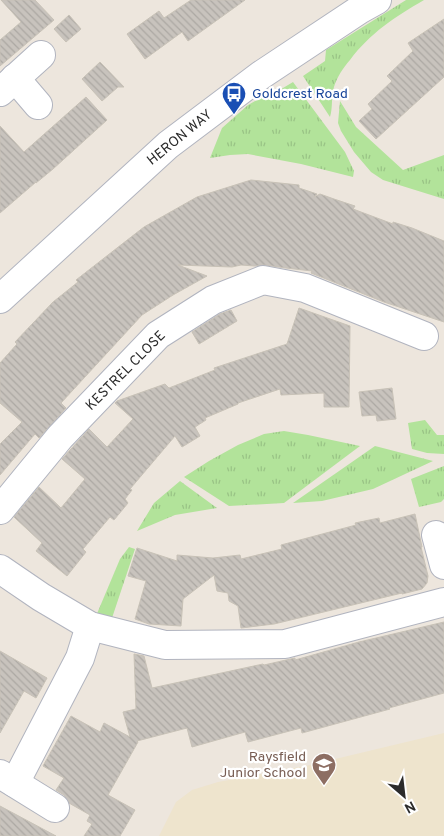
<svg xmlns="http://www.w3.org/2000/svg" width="444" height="836" font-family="Overpass,sans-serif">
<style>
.education{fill:#eee4cd}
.grass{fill:url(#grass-tufts)}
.building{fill:url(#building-back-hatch);stroke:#c8c2b7}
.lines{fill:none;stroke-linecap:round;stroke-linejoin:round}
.street-casing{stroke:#b1b4bf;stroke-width:30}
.secondary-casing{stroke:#b1b4bf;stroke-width:30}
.street{stroke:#fff;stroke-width:28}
.secondary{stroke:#fff;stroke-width:28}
.labels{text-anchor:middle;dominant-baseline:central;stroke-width:4.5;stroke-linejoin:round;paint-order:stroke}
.transit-label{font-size:14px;fill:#164399;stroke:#fff;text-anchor:start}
.street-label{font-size:14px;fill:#2b2b2b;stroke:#fff}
.education-label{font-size:14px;fill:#785e54;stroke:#fff;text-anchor:end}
</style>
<defs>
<pattern id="grass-tufts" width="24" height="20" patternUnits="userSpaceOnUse" patternTransform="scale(1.25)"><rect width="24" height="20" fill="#b2e39a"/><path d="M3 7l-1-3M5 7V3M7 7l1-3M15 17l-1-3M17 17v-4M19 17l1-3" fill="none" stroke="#99c385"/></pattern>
<pattern id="building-back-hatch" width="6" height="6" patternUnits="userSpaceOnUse" patternTransform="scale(1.25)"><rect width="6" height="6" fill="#c8c3bd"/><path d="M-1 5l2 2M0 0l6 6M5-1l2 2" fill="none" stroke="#aca8a3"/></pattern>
</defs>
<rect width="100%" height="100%" fill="#ede6dd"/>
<polygon class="education" points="444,733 444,836 159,836 176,802 192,790 218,782 310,765"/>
<g class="grass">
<path d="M406,0h18c-29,17 -54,33 -74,60 -7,8 -13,17 -16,27 -3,9 -1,21 -4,30l-27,-41 22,-15 1,-11z"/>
<polygon points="293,82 345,152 354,171 353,177 301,164 248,154 230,155 210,158 222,128 248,105 268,94 273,94"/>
<polygon points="340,101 356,127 403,170 444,155 444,199 383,180 371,172 354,152 341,131 338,123"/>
<polygon points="425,420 437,435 444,435 444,454 427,453 412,449 408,423"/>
<polygon points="284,431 308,435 360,446 284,503 229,506 184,477 209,461 238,445 264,434"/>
<polygon points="375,446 433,461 373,489 322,501 293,503"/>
<polygon points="444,466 444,499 441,502 419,507 411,479"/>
<polygon points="180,481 217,508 175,515 137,531 154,503"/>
<polygon points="129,547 135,549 111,621 96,616 120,559"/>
</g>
<g class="building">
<polygon points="1,0 35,0 54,20 0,66 0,40 21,22"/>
<polygon points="191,0 245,0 188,41 182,32 145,59 127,34 159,11 164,18"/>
<polygon points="69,15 81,29 66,42 54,29"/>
<polygon points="444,19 444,77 376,139 359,121 372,109 368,104 392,81 387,76 413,51 408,43"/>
<polygon points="100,62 124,87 118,87 102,101 82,79"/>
<polygon points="86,97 107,120 53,169 36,183 36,182 0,213 0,126 24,152"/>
<polygon points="251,180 299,185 299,188 317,194 314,197 320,194 334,199 355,206 353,209 393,224 393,222 412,228 444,241 444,322 384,302 311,273 312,271 286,268 265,265 255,266 241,265 232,267 178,265 207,276 173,295 142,315 61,403 66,408 39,438 35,434 0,475 0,444 22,422 0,403 0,363 17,344 15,342 53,302 78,282 76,280 117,248 144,227 197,197"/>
<polygon points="299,308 350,326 349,407 324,407 324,393 281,395 280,389 238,403 238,404 205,418 206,420 195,427 200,436 182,447 175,436 130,489 132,490 125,499 128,503 114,520 110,517 83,549 86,552 67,576 36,551 42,543 14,517 39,487 61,508 85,479 62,459 89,429 107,447 133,419 115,403 117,401 165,384 169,388 215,370 214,368 287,344"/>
<polygon points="231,310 237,321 199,344 192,332 220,314"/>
<polygon points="392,388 396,419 377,421 376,415 362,416 359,392"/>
<polygon points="415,514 422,547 421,547 428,576 427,583 422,589 402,594 402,593 274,624 241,628 238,606 229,601 228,593 217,591 214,575 183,599 181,626 149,624 135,619 146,581 128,576 137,548 177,561 177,555 213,558 240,555 241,559 282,549 281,545 356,525 355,523 379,518 380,523"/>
<polygon points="444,622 444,693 389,708 390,709 302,733 301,728 248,742 245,732 192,747 187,728 137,741 138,742 108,795 135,810 120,836 84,836 92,824 87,821 90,815 69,803 64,795 56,790 64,778 43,766 71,716 100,732 104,723 130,737 123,712 136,709 134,654 144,656 152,688 263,664 264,665 295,658 295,660 359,642"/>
<polygon points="0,651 47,678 36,698 24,691 0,733"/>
<polygon points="0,806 56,836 0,836"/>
</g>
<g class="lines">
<defs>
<g id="street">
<polyline points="15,78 38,105"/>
<polyline points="0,92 41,55"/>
<polyline points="0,510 60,437 158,335 213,300 263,280 305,288 424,336"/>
<polyline points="436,535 444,565"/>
<polyline points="0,569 41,597 90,626 165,645 285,644 444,602"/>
<polyline points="0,774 55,808"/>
<polyline points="15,783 80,658 90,626"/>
</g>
<polyline id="secondary" points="0,299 168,145 261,75 359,10 377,0"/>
</defs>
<use href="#street" class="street-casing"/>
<use href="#secondary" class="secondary-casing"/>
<use href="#street" class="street"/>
<use href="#secondary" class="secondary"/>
</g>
<defs>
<symbol id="bus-pin" viewBox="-11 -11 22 30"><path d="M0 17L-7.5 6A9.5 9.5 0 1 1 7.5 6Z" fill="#1a4fb4" stroke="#fff"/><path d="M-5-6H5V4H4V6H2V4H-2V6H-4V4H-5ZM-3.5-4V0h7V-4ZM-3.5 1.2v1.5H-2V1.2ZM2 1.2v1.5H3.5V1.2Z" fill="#fff"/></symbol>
<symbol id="school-pin" viewBox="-11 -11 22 30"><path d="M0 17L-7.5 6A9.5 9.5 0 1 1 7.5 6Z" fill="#8d6e63" stroke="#fff"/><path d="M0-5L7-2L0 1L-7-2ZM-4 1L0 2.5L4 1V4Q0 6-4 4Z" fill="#fff"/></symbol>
</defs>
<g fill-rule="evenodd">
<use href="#bus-pin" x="220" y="80" width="28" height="38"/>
<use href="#school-pin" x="310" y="751" width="28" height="38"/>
</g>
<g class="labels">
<g class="transit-label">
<text x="252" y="94">Goldcrest Road</text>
</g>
<g class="street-label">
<text transform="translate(180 138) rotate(-39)">HERON WAY</text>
<text transform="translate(126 371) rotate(-45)">KESTREL CLOSE</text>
</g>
<g class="education-label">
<text x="306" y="757">Raysfield<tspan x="306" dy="16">Junior School</tspan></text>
</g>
</g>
<g transform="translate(404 796) rotate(152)" stroke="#ffffff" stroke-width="4" paint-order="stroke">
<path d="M0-4L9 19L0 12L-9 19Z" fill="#2b2b2b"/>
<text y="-8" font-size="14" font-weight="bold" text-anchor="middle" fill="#2b2b2b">N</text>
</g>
</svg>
